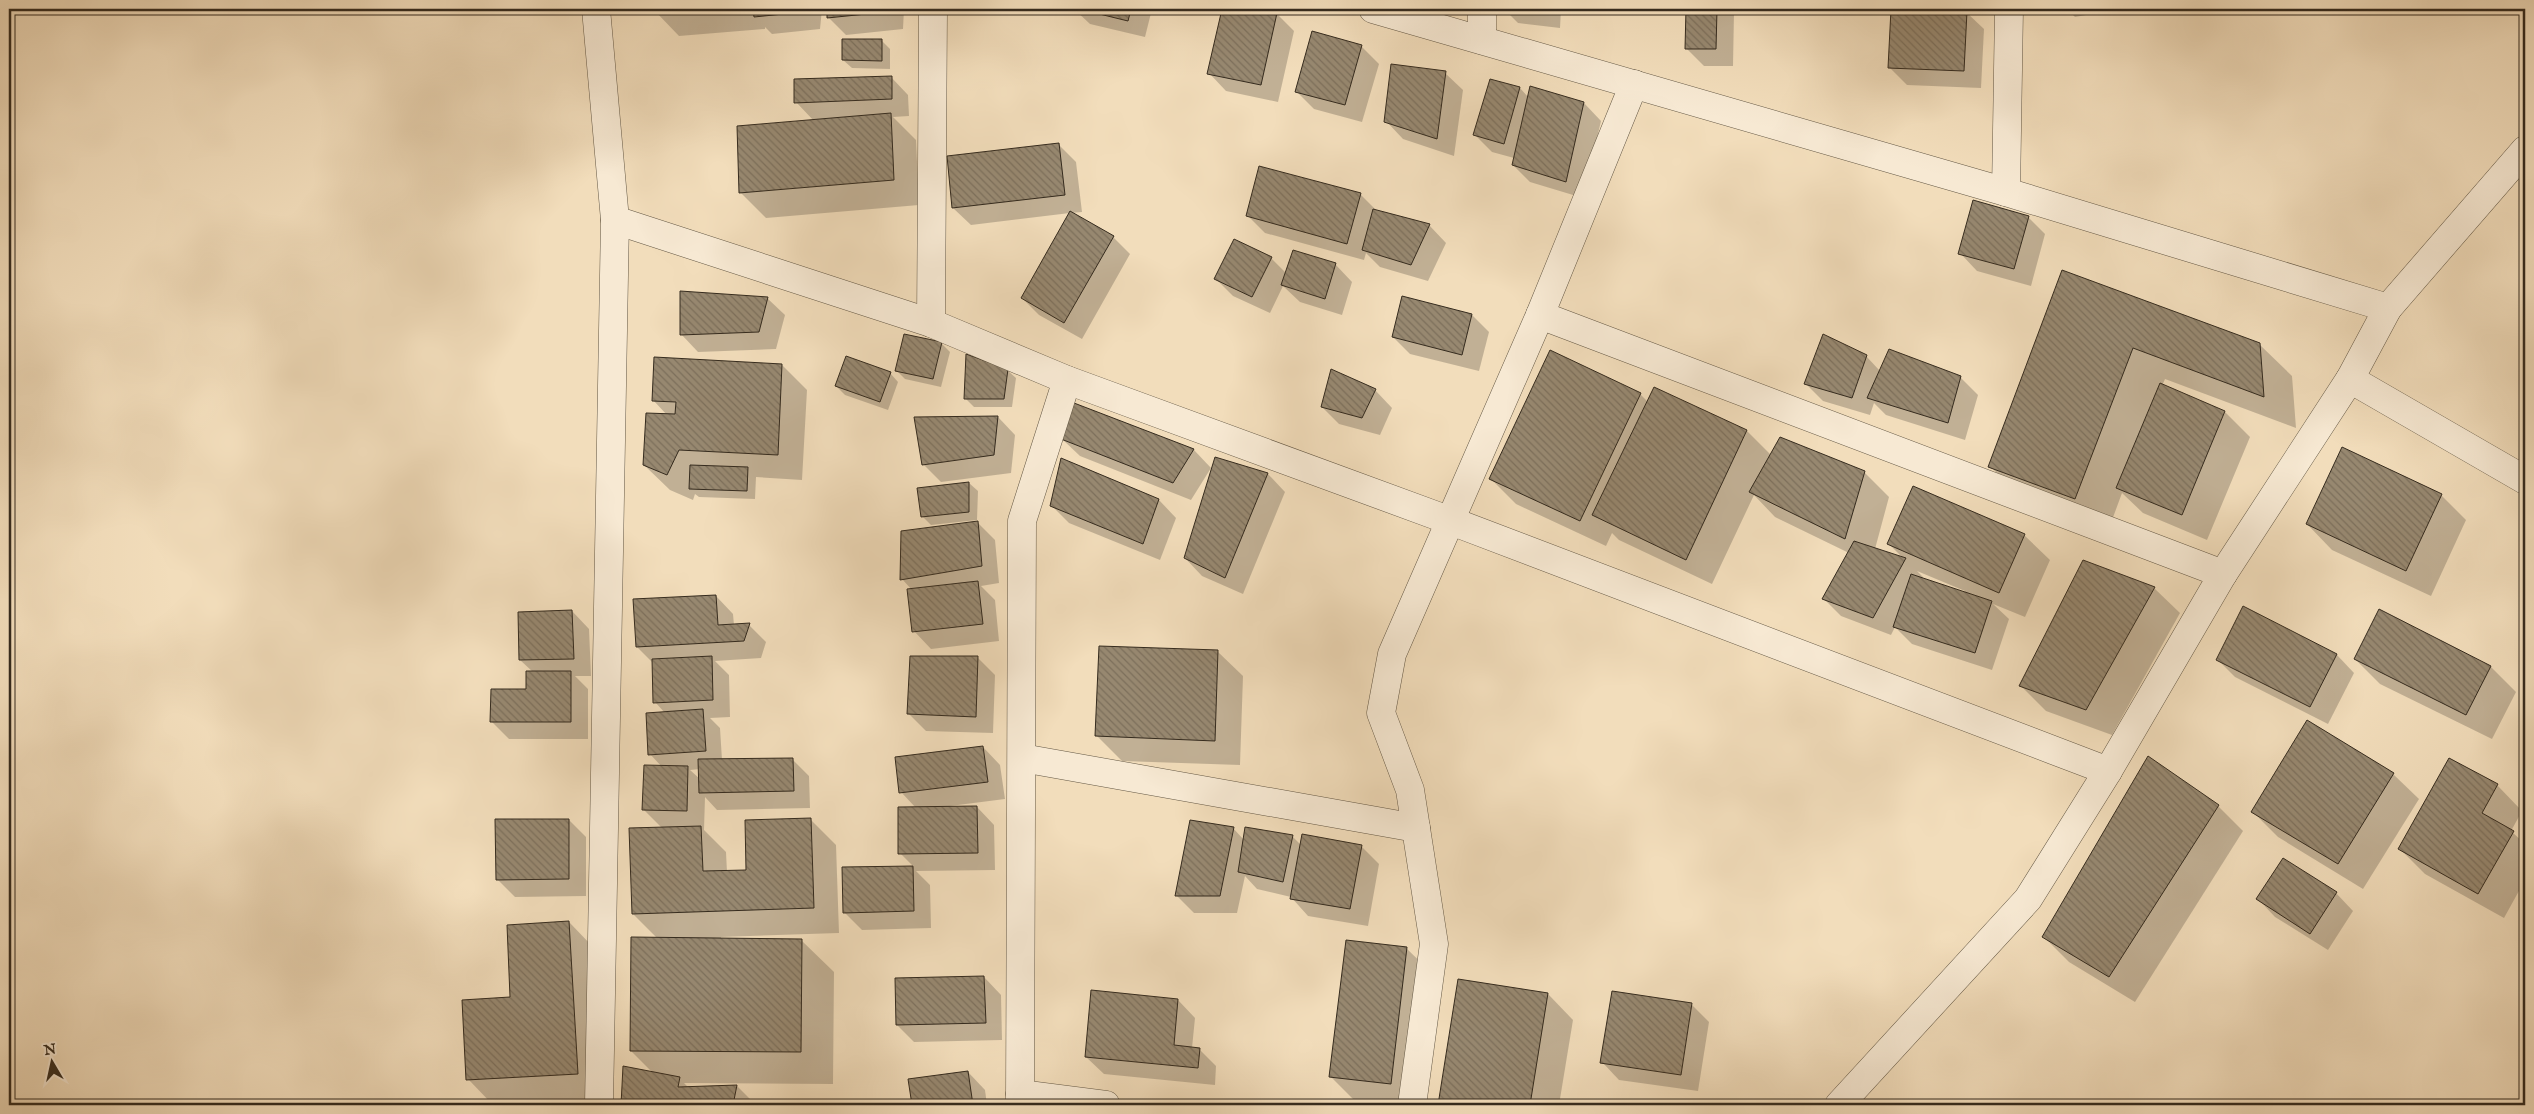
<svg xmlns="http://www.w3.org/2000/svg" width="2534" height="1114" font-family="'IM FELL English',serif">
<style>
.shadow{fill:#0003;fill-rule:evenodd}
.building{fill:url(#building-back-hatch);stroke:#352b1e}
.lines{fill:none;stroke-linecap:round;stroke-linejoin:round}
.minor-casing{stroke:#645845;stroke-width:29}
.minor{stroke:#f7e9d3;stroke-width:28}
</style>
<defs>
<pattern id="building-back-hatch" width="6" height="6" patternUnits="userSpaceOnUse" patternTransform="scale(1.25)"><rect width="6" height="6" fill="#978870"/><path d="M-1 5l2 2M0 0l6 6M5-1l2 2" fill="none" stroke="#7c6f5b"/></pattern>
</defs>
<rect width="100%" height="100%" fill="#f2ddbb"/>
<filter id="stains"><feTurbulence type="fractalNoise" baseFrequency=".004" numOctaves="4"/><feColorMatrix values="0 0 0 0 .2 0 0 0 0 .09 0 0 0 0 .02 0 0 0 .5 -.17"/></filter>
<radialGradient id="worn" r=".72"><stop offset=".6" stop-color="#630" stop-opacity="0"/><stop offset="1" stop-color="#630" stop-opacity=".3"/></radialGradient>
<g class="shadow">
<polygon points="653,9 822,9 820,29 772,34 765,27 765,29 679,36"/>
<polygon points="828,9 904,9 903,29 846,35 828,17"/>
<polygon points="1074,9 1152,9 1145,37 1090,24"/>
<polygon points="1223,9 1253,9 1277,14 1294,31 1278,102 1226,91 1209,73"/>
<polygon points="1504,9 1561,9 1560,28 1518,23"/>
<polygon points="1687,9 1730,9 1734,12 1733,66 1704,66 1686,48"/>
<polygon points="2067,9 2119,9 2075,17"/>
<polygon points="1966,12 1984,29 1981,88 1907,85 1890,68"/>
<polygon points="881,40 890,49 890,69 852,68 843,60"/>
<polygon points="1361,46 1379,64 1362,122 1314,109 1296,91"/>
<polygon points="1445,73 1463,90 1454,156 1403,139 1386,121"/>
<polygon points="891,77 908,95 909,116 893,117 916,140 919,205 766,218 740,192 814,121 796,102"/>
<polygon points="1491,80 1520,88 1528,97 1584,103 1601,121 1583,198 1530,182 1513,165 1514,158 1492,152 1475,135"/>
<polygon points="1059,145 1076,162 1082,212 1071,213 1113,237 1130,254 1082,339 1039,315 1022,298 1070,213 971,225 953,208"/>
<polygon points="1360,194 1377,211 1429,225 1446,243 1428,281 1380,267 1366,253 1364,260 1265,233 1248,216"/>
<polygon points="2028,217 2045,234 2031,286 1977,271 1960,253"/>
<polygon points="1271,258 1286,273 1335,264 1352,282 1342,315 1300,302 1283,286 1270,313 1233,296 1215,278"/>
<polygon points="2063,271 2259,344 2292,376 2296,428 2165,379 2162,386 2225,412 2250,437 2207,540 2143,513 2122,493 2108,531 2022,499 1990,466"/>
<polygon points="767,298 785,315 776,349 698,352 681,334"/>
<polygon points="1472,315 1489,332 1479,371 1410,354 1393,337"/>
<polygon points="941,343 950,352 941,387 905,379 897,371"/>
<polygon points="1866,356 1880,371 1960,377 1978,395 1965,440 1886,415 1874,403 1870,415 1823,401 1806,384"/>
<polygon points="782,365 807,390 802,480 756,477 755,499 699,497 695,494 693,500 670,490 644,465 667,415 653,400"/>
<polygon points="1007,370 1016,378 1012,407 974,407 966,399"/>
<polygon points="890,373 898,382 888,410 845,395 836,386"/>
<path d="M1654,388l93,43 24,24 93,17 25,25 -14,52 29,10 -15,-15 135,-9 26,25 -25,57 -32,-13 16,15 -17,51 -80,-26 -17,-17 -4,8 -50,-19 -17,-17 25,-46 -74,-36 -21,-22 -42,89 -93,-44 -7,-7 -6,13 -90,-42 -25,-25 149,-85 8,8zM1917,571l48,20 -1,2 -43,-13 2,-3z"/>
<polygon points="1375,390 1392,408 1380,435 1339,424 1322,407"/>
<polygon points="1075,405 1194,450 1211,468 1191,500 1080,456 1062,439"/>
<polygon points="998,417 1015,435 1011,473 941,482 923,464"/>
<polygon points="1216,459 1268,474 1285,492 1243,594 1202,576 1185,558"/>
<polygon points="1062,460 1159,500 1176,518 1160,560 1069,523 1052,506"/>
<polygon points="969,483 978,491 977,520 931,525 922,516"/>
<polygon points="2441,495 2466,520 2431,596 2332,550 2307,524"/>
<polygon points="977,522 995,540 999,583 981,586 995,600 999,641 931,649 914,631 912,590 902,579"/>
<polygon points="2154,588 2180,613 2112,735 2046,711 2021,686"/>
<path d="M716,596l17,18 1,11h15l17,17 -5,16 -46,3 14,14 1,42 -20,1 10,10 2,32 70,-1 17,17 1,32 -93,2 -12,-13 -1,33 22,22 1,20 21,-1 62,-52 26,26 3,88 -118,4v2l80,1 33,32 -1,112 -149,-1 5,5 48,-2 19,19h-134l2,-38 29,6 -22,-22 27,-112 -25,-25 29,-86 -18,-18 18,-43 -12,-13 15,-41 -10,-11 -2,-39 -16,-16zM700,769v10l-10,-9z"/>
<polygon points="2243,608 2337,655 2354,673 2328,724 2235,677 2217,659"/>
<polygon points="572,611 589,629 591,676 575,676 588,689 588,739 509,739 492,722 528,690 533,672 520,660"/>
<polygon points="1217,651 1243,676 1240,765 1122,761 1096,735"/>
<polygon points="911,658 978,658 995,675 993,733 926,731 909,714"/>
<polygon points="2355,659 2491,667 2516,692 2492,739 2380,684"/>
<polygon points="983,747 1000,765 1005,799 950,806 950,808 977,807 994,825 995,870 916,871 930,885 931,928 862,930 844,912 843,868 914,867 900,853 916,808 901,792"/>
<polygon points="2393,774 2419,799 2363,889 2278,837 2253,812"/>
<polygon points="2497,785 2522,811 2511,831 2525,844 2525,880 2504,918 2425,874 2400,849"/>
<polygon points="2218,806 2243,831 2135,1002 2069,962 2044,937"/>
<polygon points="569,820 586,837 586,896 515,897 497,879"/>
<polygon points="1233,828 1244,840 1292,836 1301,845 1361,846 1379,864 1368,926 1308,916 1291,897 1257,889 1245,876 1237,913 1194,913 1176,895"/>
<polygon points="2336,893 2353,911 2328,950 2275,917 2258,899"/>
<polygon points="569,922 594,948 603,1099 493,1105 468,1079 512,998"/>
<polygon points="1406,948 1432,973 1416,1105 1384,1105 1356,1102 1330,1076"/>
<polygon points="984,977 1001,995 1002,1040 914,1042 897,1025"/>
<polygon points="1460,981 1548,994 1573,1020 1559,1105 1440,1105"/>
<polygon points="1178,1000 1195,1018 1192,1048 1199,1049 1216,1066 1215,1085 1104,1074 1086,1057"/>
<polygon points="1692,1005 1709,1022 1698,1091 1619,1080 1602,1062"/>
<polygon points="968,1072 985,1090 987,1105 913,1105 909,1080"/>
</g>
<g class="building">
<polygon points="652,9 685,9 652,11"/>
<polygon points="753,9 803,9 803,12 754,17"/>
<polygon points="827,9 887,9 886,12 827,18"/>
<polygon points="1079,9 1131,9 1128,21"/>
<polygon points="1222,9 1259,9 1277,13 1261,85 1207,74"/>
<polygon points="1522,9 1543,9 1543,12"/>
<polygon points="1686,9 1717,9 1716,49 1685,49"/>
<polygon points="1891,9 1967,11 1964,71 1888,68"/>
<polygon points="1312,31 1362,45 1345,105 1295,92"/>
<polygon points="842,39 882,39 882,61 842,60"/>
<polygon points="1391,64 1446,71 1437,139 1384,122"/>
<polygon points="892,76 892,99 794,103 794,79"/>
<polygon points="1490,79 1520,87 1504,144 1473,135"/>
<polygon points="1530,86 1584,102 1566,182 1512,165"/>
<polygon points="891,113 894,180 739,193 737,126"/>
<polygon points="1059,143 1065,195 952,208 947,156"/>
<polygon points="1259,166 1361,193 1347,244 1246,216"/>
<polygon points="1973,200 2029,216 2014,269 1958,254"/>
<polygon points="1373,209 1430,224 1411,265 1362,250"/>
<polygon points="1070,211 1114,236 1064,323 1021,298"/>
<polygon points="1234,239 1272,257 1252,297 1214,279"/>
<polygon points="1293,250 1336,263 1325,299 1281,285"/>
<polygon points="2062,270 2260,343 2264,397 2133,348 2075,499 1988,467"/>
<polygon points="680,291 768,297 759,332 680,335"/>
<polygon points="1402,296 1472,314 1462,355 1392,337"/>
<polygon points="904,334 942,342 933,379 895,371"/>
<polygon points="1823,334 1867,355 1852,398 1804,384"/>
<polygon points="1889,349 1961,376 1948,423 1867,398"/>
<polygon points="1550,350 1641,393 1580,521 1489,479"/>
<polygon points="966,354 1008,369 1004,399 964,399"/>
<polygon points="846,356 891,372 880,402 835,386"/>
<polygon points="654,357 782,364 778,455 679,450 667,475 643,465 646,413 675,414 676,402 652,401"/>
<polygon points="1331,369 1376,389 1362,418 1321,407"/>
<polygon points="2160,383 2225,411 2182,515 2116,488"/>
<polygon points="1654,387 1747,430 1686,560 1592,515"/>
<polygon points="1074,403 1194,449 1173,483 1061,439"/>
<polygon points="998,416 994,455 922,465 914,417"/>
<polygon points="1780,437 1865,471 1845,539 1749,492"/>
<polygon points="2342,447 2442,494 2406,571 2306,524"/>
<polygon points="1215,457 1268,473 1225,578 1184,558"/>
<polygon points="1061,458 1159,499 1143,544 1050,506"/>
<polygon points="690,465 748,467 747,491 689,489"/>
<polygon points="969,482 969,512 921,517 917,488"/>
<polygon points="1913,486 2025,534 1999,593 1887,544"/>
<polygon points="978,521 982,566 900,580 901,531"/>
<polygon points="1854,541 1906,558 1873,618 1822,599"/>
<polygon points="2083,560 2155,587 2086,710 2019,686"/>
<polygon points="1911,574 1992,601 1975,653 1893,627"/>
<polygon points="978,581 983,624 912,632 907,589"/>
<polygon points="716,595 718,625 750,623 744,641 636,647 633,599"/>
<polygon points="2243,606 2337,654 2310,707 2216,660"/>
<polygon points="2379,609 2491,666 2466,715 2354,659"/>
<polygon points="572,610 574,659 519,660 518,612"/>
<polygon points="1099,646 1218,650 1215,741 1095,736"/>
<polygon points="712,656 713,700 653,703 652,659"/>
<polygon points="910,656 978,656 976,717 907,714"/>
<polygon points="526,671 571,671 571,722 490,722 491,689 526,689"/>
<polygon points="703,709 706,751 648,755 646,713"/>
<polygon points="2307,720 2394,773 2338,864 2251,812"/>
<polygon points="983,746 988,782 899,793 895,757"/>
<polygon points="2148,756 2219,805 2109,977 2042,937"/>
<polygon points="793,758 794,791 699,793 698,759"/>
<polygon points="2449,758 2498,784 2482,813 2514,831 2478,894 2398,849"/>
<polygon points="644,765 688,766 687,811 642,810"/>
<polygon points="977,806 978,853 898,854 898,807"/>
<polygon points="811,818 814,908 632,914 629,828 701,826 703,871 746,870 745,820"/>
<polygon points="495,819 569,819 569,879 496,880"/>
<polygon points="1190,820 1234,827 1220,896 1175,896"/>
<polygon points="1245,827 1293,835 1283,882 1238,872"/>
<polygon points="1302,834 1362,845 1350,909 1290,899"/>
<polygon points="2283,858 2337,892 2310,934 2256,899"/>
<polygon points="913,866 914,911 843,913 842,867"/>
<polygon points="569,921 578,1074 466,1080 462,1000 510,997 507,925"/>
<polygon points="631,937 802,939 801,1052 630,1051"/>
<polygon points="1346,940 1407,947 1391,1084 1329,1077"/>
<polygon points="984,976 986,1023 896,1025 895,978"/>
<polygon points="1458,979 1548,993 1530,1105 1438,1105"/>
<polygon points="1091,990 1178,999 1174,1045 1200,1048 1198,1068 1085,1057"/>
<polygon points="1612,991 1692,1003 1681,1075 1600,1063"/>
<polygon points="623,1066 680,1077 678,1087 737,1085 733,1105 621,1105"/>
<polygon points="968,1071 973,1105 912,1105 908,1079"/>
</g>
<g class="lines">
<defs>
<g id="minor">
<polyline points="596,9 615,220 599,1105"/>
<polyline points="1373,9 2006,192 2388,308"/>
<polyline points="1482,40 1482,9"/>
<polyline points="2006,192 2009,9"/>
<polyline points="615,220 931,323 1067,380 1451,521 2108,771"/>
<polyline points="1540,315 2223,574"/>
<polyline points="931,323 933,9"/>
<polyline points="2350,379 2525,480"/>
<polyline points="1022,758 1416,828"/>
<polyline points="1020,1094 1106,1105"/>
<polyline points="1020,1105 1022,521 1067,380"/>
<polyline points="1412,1105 1434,944 1410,790 1381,713 1392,654 1540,315 1634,84"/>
<polyline points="1839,1105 2028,899 2108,771 2223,574 2350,379 2388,308 2525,150"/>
</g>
</defs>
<use href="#minor" class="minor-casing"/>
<use href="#minor" class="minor"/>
</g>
<rect width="2534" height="1114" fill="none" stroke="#f2ddbb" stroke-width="30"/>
<rect x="10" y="10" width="2514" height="1094" fill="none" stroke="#352b1e" stroke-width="2.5"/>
<rect x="15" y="15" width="2504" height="1084" fill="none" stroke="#352b1e"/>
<g transform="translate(52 1062) rotate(351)" stroke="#f7e9d3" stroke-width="4" paint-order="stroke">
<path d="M0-4L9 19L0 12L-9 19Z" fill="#352b1e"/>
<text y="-8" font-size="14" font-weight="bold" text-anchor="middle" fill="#352b1e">N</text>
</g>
<rect width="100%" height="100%" filter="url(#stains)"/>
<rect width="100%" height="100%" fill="url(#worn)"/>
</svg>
